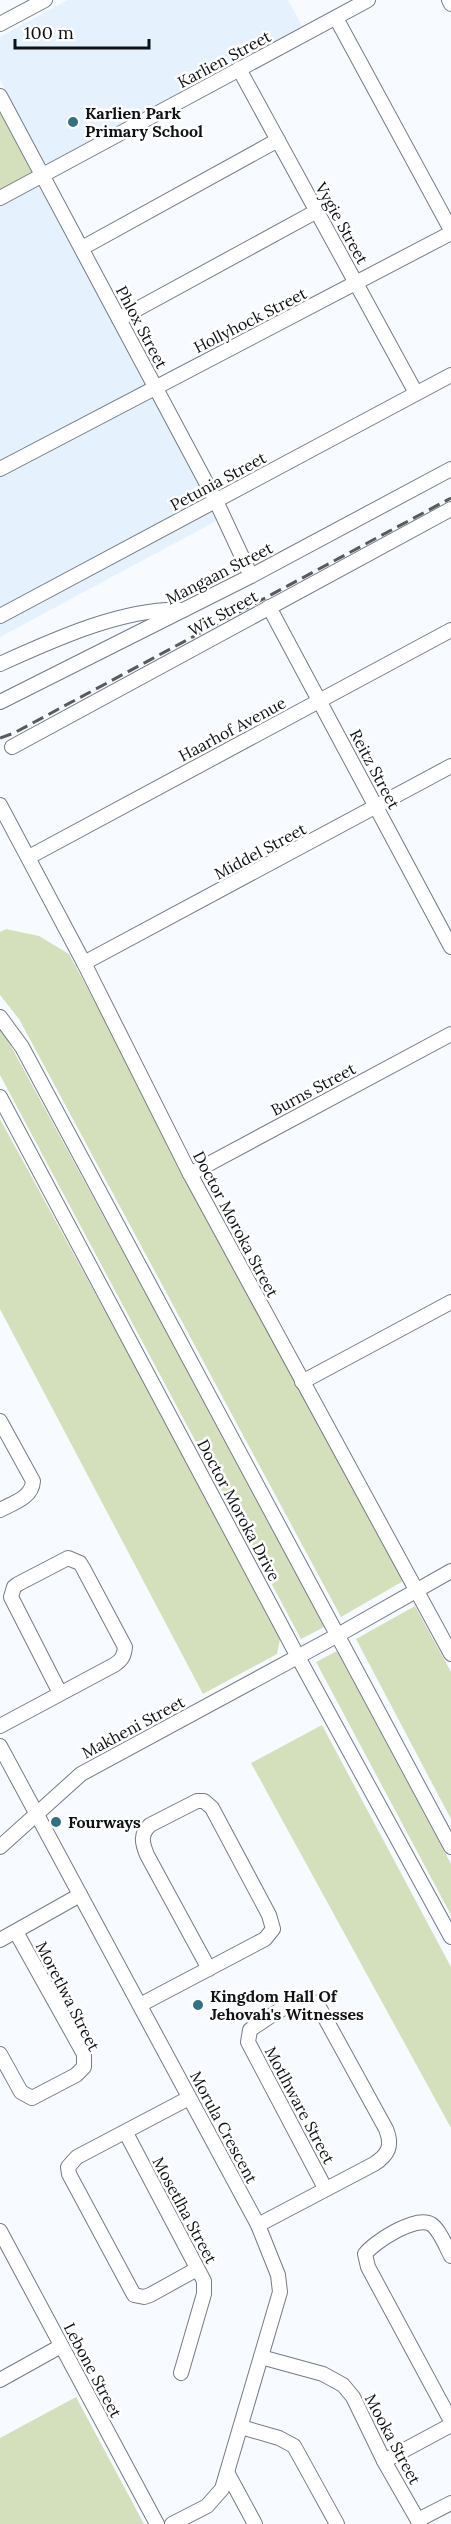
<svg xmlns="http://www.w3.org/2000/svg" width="451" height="2524" font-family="Lora,serif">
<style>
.built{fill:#e5f1fd}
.green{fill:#d4e0bc}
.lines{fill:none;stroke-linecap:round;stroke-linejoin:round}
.minor-casing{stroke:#747c84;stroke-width:16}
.minor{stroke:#fff;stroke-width:14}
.rail{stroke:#575a5e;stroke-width:3;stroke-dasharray:12 6;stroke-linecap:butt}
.poi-dot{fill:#307185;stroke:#fff;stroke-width:2}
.labels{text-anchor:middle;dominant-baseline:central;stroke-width:5;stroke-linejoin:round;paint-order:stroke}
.street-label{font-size:16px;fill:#0f1215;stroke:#fff}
.poi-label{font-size:16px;font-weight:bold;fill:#0f1215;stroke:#fff;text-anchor:start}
</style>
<rect width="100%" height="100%" fill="#f7fbff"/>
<g class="built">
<polygon points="68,0 288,0 302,26 45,165 0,80 0,37"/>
<polygon points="40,185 218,520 0,637 0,206"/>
</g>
<g class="green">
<polygon points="0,112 33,174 0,191"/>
<polygon points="6,929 39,936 69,954 405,1580 341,1617 19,1019 0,995 0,932"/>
<polygon points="0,1026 326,1626 301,1639 0,1075"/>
<polygon points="0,1119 281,1634 277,1654 203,1694 0,1309"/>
<polygon points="415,1606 451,1672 451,1819 356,1639"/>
<polygon points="337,1651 451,1864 451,1915 316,1662"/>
<polygon points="322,1725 451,1967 451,2128 251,1763"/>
<polygon points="76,2397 144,2524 0,2524 0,2438"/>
</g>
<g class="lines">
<defs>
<g id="minor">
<polyline points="449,0 451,4"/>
<polyline points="336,18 451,230"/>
<polyline points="0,24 45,0"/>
<polyline points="239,69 416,393"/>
<polyline points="0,96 216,501 251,576"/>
<polyline points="0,198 368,0"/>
<polyline points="82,248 278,140"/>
<polyline points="119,319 317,211"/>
<polyline points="0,469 451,233"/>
<polyline points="269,607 451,947"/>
<polyline points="0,616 451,375"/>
<path d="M0,664c53,-24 125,-57 183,-54"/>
<polyline points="0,702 251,576 451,469"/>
<polyline points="12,747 451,509"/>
<polyline points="0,805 84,963 190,1174 451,1654"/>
<polyline points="29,857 451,630"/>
<polyline points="84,963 451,766"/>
<polyline points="0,1017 22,1047 451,1847"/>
<polyline points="0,1097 298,1657 451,1937"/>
<polyline points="190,1174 451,1034"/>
<polyline points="302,1382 451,1302"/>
<path d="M0,1421l33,60c-1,17 -20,22 -33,29"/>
<path d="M0,1726l114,-61c8,-5 10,-9 11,-18l-42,-79 -3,-5 -12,-5 -50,26 -4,3 -3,10 49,96"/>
<polyline points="0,1746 258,2225 278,2275 280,2292 222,2489 207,2506 172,2524"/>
<polyline points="0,1847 81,1774 338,1635 451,1571"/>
<polyline points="0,1940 80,1895"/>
<path d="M140,2005l125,-66 8,-10 -4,-14 -57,-107 -8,-7h-7l-47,24c-10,9 -8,18 -3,30l62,114"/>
<polyline points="0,2054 21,2092 32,2098 76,2075 84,2067 84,2054 16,1932"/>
<polyline points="189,2098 77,2157 68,2167 69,2174 134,2295 144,2297 150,2295 197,2269"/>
<polyline points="126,2133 204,2281 204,2294 181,2373"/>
<path d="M258,2225l116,-61c14,-9 19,-18 12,-35l-67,-122c-14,-19 -49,10 -65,20l-4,3 -2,12 77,146"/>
<polyline points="0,2231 157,2524"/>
<path d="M451,2256c-5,-9 -11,-26 -20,-32 -15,-9 -57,18 -66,30l3,13 83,154"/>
<polyline points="261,2357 323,2374 343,2385 353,2397 384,2461 420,2524"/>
<polyline points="0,2380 61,2346"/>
<polyline points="241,2427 279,2438 294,2446 337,2524"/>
<polyline points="384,2461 451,2425"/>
<polyline points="228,2474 255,2524"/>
<polyline points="418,2520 451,2503"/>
</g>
</defs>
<use href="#minor" class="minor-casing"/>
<use href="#minor" class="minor"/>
<polyline class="rail" points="0,738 14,733 451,498"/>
</g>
<g class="poi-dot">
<circle cx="73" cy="122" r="6"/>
<circle cx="56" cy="1822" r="6"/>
<circle cx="198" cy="2005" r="6"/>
</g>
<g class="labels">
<g class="street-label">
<text transform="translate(224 59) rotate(-28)">Karlien Street</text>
<text transform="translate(342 223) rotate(61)">Vygie Street</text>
<text transform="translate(250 320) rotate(-27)">Hollyhock Street</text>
<text transform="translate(142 327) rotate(62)">Phlox Street</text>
<text transform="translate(218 481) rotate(-28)">Petunia Street</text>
<text transform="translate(219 573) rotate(-27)">Mangaan Street</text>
<text transform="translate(223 613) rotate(-29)">Wit Street</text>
<text transform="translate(232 729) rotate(-28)">Haarhof Avenue</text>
<text transform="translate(375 769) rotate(62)">Reitz Street</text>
<text transform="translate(260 851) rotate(-28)">Middel Street</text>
<text transform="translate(313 1089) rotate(-28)">Burns Street</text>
<text transform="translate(236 1224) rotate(62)">Doctor Moroka Street</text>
<text transform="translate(239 1510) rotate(62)">Doctor Moroka Drive</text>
<text transform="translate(133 1727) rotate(-28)">Makheni Street</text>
<text transform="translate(68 1996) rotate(63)">Moretlwa Street</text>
<text transform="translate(300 2105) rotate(62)">Motlhware Street</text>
<text transform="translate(224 2127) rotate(62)">Morula Crescent</text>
<text transform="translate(185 2210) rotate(62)">Mosetlha Street</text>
<text transform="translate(93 2370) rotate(62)">Lebone Street</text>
<text transform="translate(393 2439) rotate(62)">Mooka Street</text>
</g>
<g class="poi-label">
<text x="85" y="113">Karlien Park<tspan x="85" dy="18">Primary School</tspan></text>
<text x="68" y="1822">Fourways</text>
<text x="210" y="1996">Kingdom Hall Of<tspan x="210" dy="18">Jehovah's Witnesses</tspan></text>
</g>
</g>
<path d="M15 39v9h134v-9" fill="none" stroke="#0f1215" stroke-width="3"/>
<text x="24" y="39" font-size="18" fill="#0f1215" stroke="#ffffff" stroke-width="4.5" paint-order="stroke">100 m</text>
</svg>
